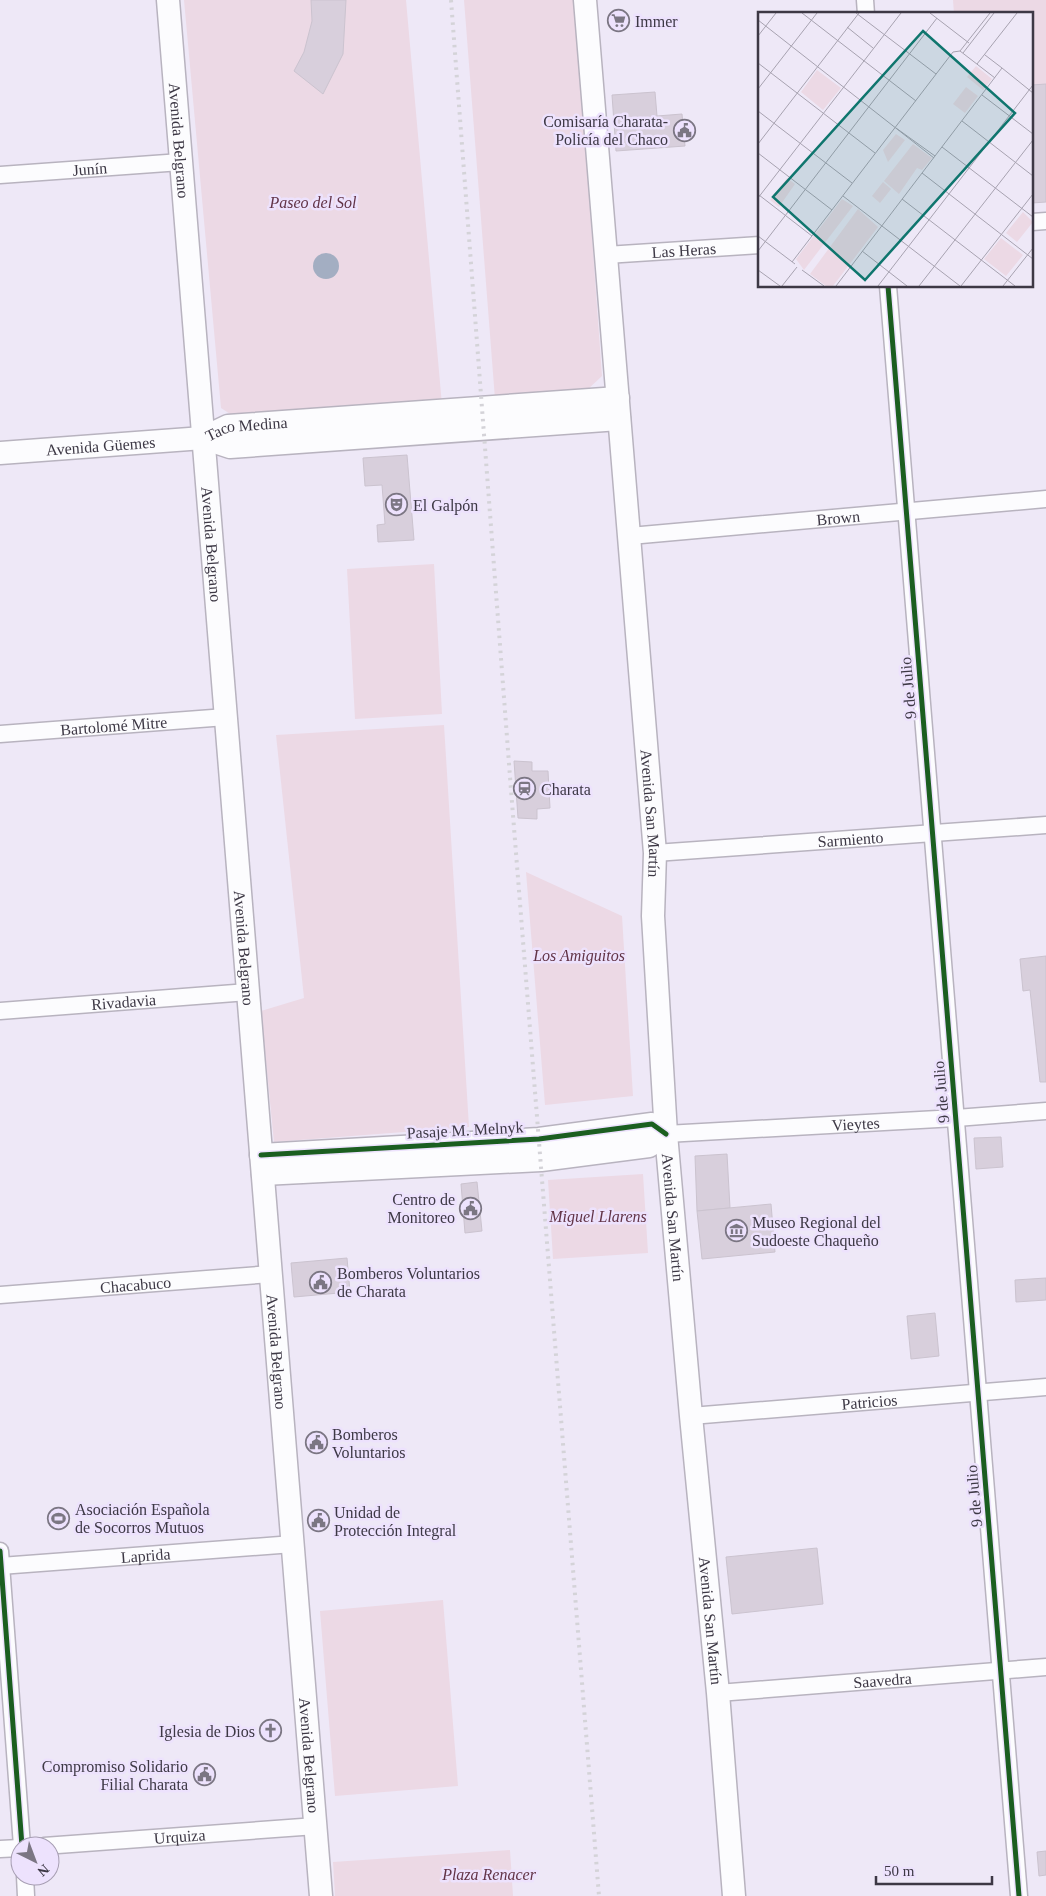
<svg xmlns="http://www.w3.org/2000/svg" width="1046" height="1896" font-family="'Times New Roman',serif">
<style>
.green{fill:#ecd9e5}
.water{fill:#a3aec2}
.building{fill:#d8cfdc;stroke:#cbc3cf}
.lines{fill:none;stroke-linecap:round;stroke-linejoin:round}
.street-casing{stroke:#b8b3bf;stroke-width:19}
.secondary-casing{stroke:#b8b3bf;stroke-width:25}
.street{stroke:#fcfcfe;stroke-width:16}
.secondary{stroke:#fcfcfe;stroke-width:22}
.rail{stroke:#d4d3d8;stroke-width:4;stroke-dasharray:2.5 5;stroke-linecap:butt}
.cycleway-casing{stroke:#ede2fd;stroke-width:8}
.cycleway{stroke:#1b5e20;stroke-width:5}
.labels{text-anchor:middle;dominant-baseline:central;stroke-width:5;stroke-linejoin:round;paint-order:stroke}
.poi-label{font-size:16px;fill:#3d3845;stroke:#ede2fd;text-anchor:start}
.street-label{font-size:16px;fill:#3d3845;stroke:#ede2fd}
.park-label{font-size:16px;font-style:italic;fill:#623447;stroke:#ede2fd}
.inset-road{fill:none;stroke:#a7a2b0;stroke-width:1}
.view{fill:#0f766e;fill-opacity:0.15;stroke:#0f766e;stroke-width:2.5}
.inset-edge{fill:none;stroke:#3d3845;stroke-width:2.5}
</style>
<rect width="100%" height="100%" fill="#eee8f7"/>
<g class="green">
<polygon points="184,0 406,0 442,405 238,419 221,408"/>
<polygon points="464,0 575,0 602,376 586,391 495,399"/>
<polygon points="953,0 1046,0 1046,202 1032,203 1032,14 954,14"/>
<polygon points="434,564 442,714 355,719 347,569"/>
<polygon points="444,725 469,1127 274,1142 261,1011 304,998 276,735"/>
<polygon points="526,872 622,916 633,1096 545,1105"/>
<polygon points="643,1174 648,1253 553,1259 548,1180"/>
<polygon points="443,1600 458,1786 335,1796 320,1611"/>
<polygon points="510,1850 513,1896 335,1896 333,1862"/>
</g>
<circle class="water" cx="326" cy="266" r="13"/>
<g class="building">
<polygon points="311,0 346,0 343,54 323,94 294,71 304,52 312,21"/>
<polygon points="1046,84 1046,202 1032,203 1032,85"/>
<polygon points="655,92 657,116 682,114 685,146 616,151 612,95"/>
<polygon points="407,455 414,540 378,542 377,525 385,524 382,485 365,486 363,458"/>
<polygon points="514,761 532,762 532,771 548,771 550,808 537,809 537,819 518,818"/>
<polygon points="1046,956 1046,1082 1040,1082 1030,990 1023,991 1020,959"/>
<polygon points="1001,1137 1003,1167 976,1169 974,1138"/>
<polygon points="727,1154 730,1208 697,1211 695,1156"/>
<polygon points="477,1182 482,1231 465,1233 461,1184"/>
<polygon points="771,1204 775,1252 702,1259 697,1211"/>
<polygon points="347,1258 350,1292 294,1297 291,1263"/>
<polygon points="1046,1278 1046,1300 1016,1302 1015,1280"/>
<polygon points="935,1313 939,1356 911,1359 907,1316"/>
<polygon points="817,1548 823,1604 732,1614 726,1557"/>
<polygon points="1046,1851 1046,1875 1039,1876 1037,1852"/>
</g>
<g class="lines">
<defs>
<g id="street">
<polyline points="865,0 866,14"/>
<path id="s1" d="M0,175l181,-13"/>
<polyline points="1032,222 1046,221"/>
<path id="s2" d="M606,255l154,-10"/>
<polyline points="888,286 1019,1896"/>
<path id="s3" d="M630,536l416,-37"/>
<path id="s4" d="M0,734l226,-17"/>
<path id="s5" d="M655,853l391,-28"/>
<path id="s6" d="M0,1011l248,-19"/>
<path id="s7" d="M666,1134l290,-16 90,-7"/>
<path id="s8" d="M0,1295l271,-21"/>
<path id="s9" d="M691,1416l355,-29"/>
<polyline points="0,1551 22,1846"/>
<path id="s10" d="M0,1566l293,-22"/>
<path id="s11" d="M718,1693l328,-26"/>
<path id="s12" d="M44,1846l272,-20"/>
<polyline points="0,1849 20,1848"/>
<polyline points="25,1876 26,1896"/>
</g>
<g id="secondary">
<path id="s13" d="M168,0l153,1896"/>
<path id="s14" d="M585,0l70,853 -2,63 13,218 25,282 27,277 16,203"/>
<polyline points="203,438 230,447 619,419"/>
<path id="s15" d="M0,453l203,-15 25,-12 390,-28"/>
<polyline points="261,1155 539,1139 652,1124 666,1134 649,1146 541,1160 263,1174"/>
</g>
</defs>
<use href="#street" class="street-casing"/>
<use href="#secondary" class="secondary-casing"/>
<use href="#street" class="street"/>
<use href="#secondary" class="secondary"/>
<polyline class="rail" points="451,0 511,790 599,1896"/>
<defs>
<g id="cycleway">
<polyline points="888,286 1019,1896"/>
<polyline points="261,1155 539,1139 652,1124 666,1134"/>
<polyline points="0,1551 22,1846"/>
</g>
</defs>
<use href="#cycleway" class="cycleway-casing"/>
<use href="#cycleway" class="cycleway"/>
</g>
<defs>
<symbol id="supermarket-ring" viewBox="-11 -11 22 22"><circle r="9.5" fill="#ede2fd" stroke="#7b7683" stroke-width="1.5"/><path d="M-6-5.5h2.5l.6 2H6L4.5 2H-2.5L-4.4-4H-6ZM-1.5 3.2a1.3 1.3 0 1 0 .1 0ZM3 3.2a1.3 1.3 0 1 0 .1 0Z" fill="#7b7683"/></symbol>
<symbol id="civic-ring" viewBox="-11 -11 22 22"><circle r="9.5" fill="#ede2fd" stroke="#7b7683" stroke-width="1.5"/><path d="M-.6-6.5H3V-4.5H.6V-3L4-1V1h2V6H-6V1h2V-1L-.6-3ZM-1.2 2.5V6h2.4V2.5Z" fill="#7b7683"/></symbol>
<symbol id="theatre-ring" viewBox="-11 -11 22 22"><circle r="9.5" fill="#ede2fd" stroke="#7b7683" stroke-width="1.5"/><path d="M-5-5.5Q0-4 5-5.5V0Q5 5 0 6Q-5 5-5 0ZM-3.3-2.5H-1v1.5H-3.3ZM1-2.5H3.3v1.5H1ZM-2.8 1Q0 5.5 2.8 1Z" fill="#7b7683"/></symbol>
<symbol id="station-ring" viewBox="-11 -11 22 22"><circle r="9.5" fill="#ede2fd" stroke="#7b7683" stroke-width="1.5"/><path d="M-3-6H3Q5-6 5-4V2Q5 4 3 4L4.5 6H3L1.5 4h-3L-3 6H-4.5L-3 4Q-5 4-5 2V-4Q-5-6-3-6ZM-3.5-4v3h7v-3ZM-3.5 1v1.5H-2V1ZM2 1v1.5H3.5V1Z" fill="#7b7683"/></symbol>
<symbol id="museum-ring" viewBox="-11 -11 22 22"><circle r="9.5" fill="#ede2fd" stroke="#7b7683" stroke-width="1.5"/><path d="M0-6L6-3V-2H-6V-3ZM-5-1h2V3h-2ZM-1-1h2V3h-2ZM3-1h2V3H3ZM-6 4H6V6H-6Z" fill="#7b7683"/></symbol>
<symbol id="stadium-ring" viewBox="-11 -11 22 22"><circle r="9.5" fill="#ede2fd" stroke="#7b7683" stroke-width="1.5"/><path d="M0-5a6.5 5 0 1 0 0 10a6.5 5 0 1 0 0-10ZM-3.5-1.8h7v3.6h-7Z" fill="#7b7683"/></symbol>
<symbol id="church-ring" viewBox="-11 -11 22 22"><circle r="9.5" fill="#ede2fd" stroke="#7b7683" stroke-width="1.5"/><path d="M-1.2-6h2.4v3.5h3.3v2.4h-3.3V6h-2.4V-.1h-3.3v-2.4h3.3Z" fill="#7b7683"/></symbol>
</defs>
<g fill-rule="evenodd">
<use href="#supermarket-ring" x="606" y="8" width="25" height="25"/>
<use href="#civic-ring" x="672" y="118" width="25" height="25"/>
<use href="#theatre-ring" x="384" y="492" width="25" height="25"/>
<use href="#station-ring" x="512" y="776" width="25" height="25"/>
<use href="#civic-ring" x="458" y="1196" width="25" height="25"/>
<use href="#museum-ring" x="724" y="1218" width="25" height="25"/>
<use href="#civic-ring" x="308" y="1270" width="25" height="25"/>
<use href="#civic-ring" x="304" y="1430" width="25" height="25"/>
<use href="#stadium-ring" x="46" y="1506" width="25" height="25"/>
<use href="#civic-ring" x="306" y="1508" width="25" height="25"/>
<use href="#church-ring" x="258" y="1718" width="25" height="25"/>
<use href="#civic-ring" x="192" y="1762" width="25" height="25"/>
</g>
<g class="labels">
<g class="poi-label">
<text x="635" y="21">Immer</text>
<text x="668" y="121" text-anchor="end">Comisaría Charata-<tspan x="668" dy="18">Policía del Chaco</tspan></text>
<text x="413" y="505">El Galpón</text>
<text x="541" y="789">Charata</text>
<text x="455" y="1199" text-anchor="end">Centro de<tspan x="455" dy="18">Monitoreo</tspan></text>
<text x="752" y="1222">Museo Regional del<tspan x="752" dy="18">Sudoeste Chaqueño</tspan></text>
<text x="337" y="1273">Bomberos Voluntarios<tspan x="337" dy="18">de Charata</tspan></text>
<text x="332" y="1434">Bomberos<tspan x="332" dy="18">Voluntarios</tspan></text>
<text x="75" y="1509">Asociación Española<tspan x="75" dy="18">de Socorros Mutuos</tspan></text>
<text x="334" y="1512">Unidad de<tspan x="334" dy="18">Protección Integral</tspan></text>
<text x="255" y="1731" text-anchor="end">Iglesia de Dios</text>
<text x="188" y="1766" text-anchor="end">Compromiso Solidario<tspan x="188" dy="18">Filial Charata</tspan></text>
</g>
<g class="street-label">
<text stroke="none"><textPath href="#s13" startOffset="141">Avenida Belgrano</textPath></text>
<text stroke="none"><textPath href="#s1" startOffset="90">Junín</textPath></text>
<text stroke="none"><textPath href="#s2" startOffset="78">Las Heras</textPath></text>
<text stroke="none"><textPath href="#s15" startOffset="249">Taco Medina</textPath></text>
<text stroke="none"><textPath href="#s15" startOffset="101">Avenida Güemes</textPath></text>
<text stroke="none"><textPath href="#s3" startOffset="209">Brown</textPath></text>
<text stroke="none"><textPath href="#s13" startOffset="546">Avenida Belgrano</textPath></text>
<text transform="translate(908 688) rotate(-95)">9 de Julio</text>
<text stroke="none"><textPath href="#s4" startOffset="114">Bartolomé Mitre</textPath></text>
<text stroke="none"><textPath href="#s14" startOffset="816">Avenida San Martín</textPath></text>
<text stroke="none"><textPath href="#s5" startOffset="196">Sarmiento</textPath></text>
<text stroke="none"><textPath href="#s13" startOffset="951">Avenida Belgrano</textPath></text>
<text stroke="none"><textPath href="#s6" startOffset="124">Rivadavia</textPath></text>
<text transform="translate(941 1092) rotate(-95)">9 de Julio</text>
<text stroke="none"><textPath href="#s7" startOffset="190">Vieytes</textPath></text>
<text transform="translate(465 1130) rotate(-3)">Pasaje M. Melnyk</text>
<text stroke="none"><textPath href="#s14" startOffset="1221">Avenida San Martín</textPath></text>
<text stroke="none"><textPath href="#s8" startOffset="136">Chacabuco</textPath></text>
<text stroke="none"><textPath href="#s13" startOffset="1356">Avenida Belgrano</textPath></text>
<text stroke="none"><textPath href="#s9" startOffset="179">Patricios</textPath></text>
<text transform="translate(974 1496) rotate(-95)">9 de Julio</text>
<text stroke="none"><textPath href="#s10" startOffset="146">Laprida</textPath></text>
<text stroke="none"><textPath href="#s14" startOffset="1626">Avenida San Martín</textPath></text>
<text stroke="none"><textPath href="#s11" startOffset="165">Saavedra</textPath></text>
<text stroke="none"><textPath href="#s13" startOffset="1761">Avenida Belgrano</textPath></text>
<text stroke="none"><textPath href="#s12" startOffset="136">Urquiza</textPath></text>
</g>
<g class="park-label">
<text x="313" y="202">Paseo del Sol</text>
<text x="579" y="955">Los Amiguitos</text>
<text x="598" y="1216">Miguel Llarens</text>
<text x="489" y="1874">Plaza Renacer</text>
</g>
</g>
<g transform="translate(758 12)">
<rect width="275" height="275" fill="#eee8f7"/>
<path d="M218,54l16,13 -9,11 -16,-13zM59,58l24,18 -18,22 -22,-18zM208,75l12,9 -13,17 -12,-9zM138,122l9,6 -17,22 -5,-12zM155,132l19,14 -10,12 -5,-2 -18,26 -15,-13zM29,166l8,6 -16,23 -9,-7zM125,170l8,7 -11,14 -8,-7zM84,187l11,7 -49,64 -8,-11zM100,197l20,18 -45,59h-7l-16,-12zM265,200l10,10 -16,20 -11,-9zM243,226l22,17 -17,21 -22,-17z" fill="#ecd9e5"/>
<path class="inset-road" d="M44,1l114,88M98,1l80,61M172,1l39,30M0,8l176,138M89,15l26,21M0,24l18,-23M202,39l30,-38M205,41l31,-40M227,43l17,13M0,51l117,90M219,52l40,-51M0,77l59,-76M224,83l51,39M0,99l94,72M204,109l71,55M138,116l39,28M0,132l101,-131M184,135l91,70M0,141l74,57M164,161l111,86M1,183l53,41M85,184l117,90M0,186l143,-185M144,187l113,87M0,224l37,28M0,239l179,-233M104,239l45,35M34,250l161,-210 7,-1 35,27M0,258l22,16M44,258l22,16M24,274l15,-19M78,274l166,-218 31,25M120,274l155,-201M161,274l114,-146M203,274l72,-92M245,274l30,-38"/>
<path class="view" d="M165,19l92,82 -150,167 -92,-83z"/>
<rect width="275" height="275" class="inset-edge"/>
</g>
<g transform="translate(35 1861) rotate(138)"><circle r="24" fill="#ede2fd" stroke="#a79eb3"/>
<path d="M0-4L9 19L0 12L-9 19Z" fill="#7b7683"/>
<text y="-8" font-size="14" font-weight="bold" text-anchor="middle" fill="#3d3845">N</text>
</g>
<path d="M876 1876v8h116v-8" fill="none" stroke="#3d3845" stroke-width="2.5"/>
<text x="884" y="1876" font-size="15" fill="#3d3845" stroke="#ede2fd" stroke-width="4" paint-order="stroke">50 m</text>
</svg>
